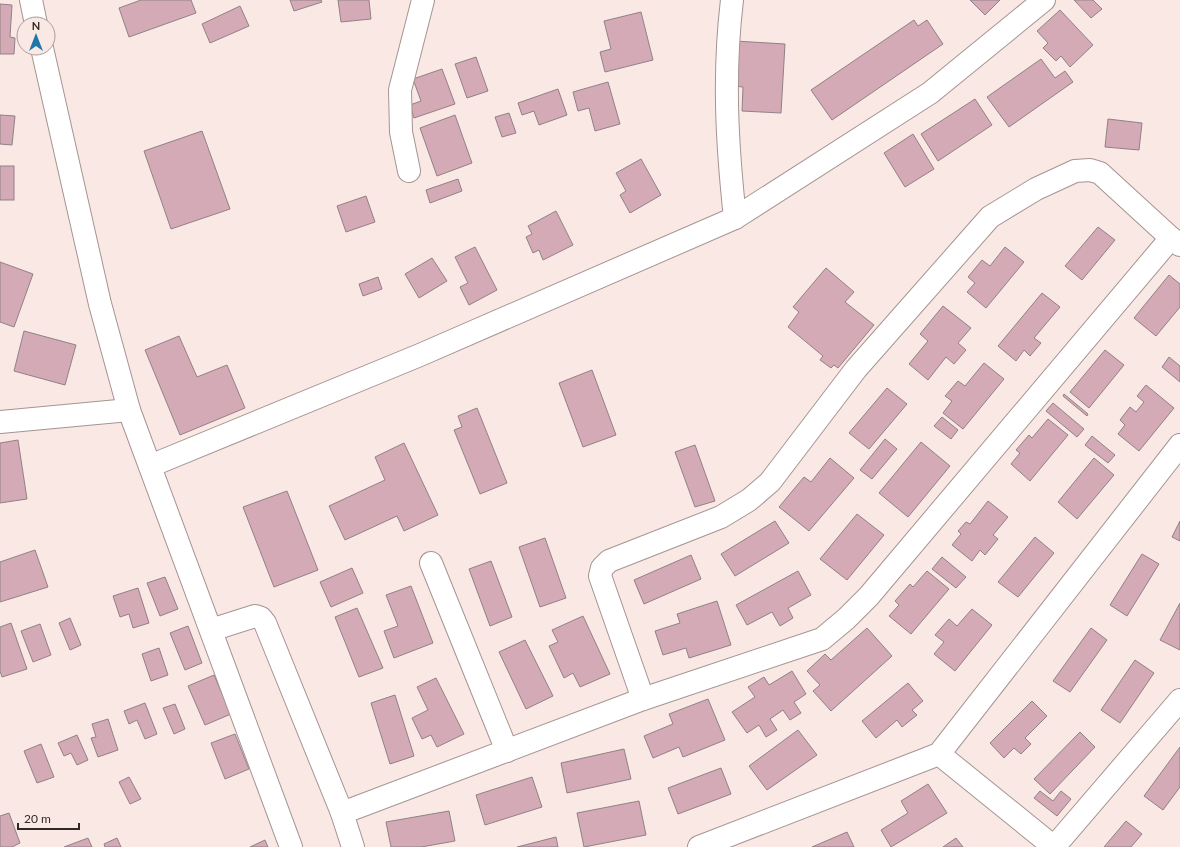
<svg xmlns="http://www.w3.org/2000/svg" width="1180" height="847" font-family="Lato,sans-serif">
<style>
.building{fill:#d3aab6;stroke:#918186}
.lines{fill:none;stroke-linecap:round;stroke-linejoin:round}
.minor-casing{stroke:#a59492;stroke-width:24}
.minor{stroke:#fff;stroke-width:22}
</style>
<rect width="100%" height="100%" fill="#fae8e5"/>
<g class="building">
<polygon points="141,0 191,0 196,13 129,37 119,8"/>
<polygon points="290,0 321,0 322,2 294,11"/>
<polygon points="338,0 369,0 371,19 341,22"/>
<polygon points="970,0 1000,0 985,15"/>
<polygon points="1074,0 1093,0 1102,9 1091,18"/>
<polygon points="0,4 12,5 10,37 15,38 14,54 0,54"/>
<polygon points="240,6 249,26 210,43 202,24"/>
<polygon points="1060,10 1093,45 1070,67 1061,56 1056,61 1043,48 1048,43 1037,31"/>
<polygon points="641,12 653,60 605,72 600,52 611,49 604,21"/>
<polygon points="914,20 918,26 927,20 943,44 832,120 811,90"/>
<polygon points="735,41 785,44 781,113 742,111 743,87 733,86"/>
<polygon points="476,57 488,91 467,98 455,64"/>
<polygon points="1041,59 1055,78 1065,71 1073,82 1009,127 987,97"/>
<polygon points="442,69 455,104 414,118 410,105 421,101 413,79"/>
<polygon points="608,82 620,124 595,131 589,108 578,111 573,92"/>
<polygon points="558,89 567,115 539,125 534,111 522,115 518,103"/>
<polygon points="975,99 992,125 938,161 921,134"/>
<polygon points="509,113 516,133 502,137 495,117"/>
<polygon points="0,115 15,116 12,145 0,144"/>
<polygon points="455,115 472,163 437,176 420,128"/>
<polygon points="1108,119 1142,123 1139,150 1105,147"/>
<polygon points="202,131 230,209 171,229 144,151"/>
<polygon points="913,134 934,169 905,187 884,153"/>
<polygon points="641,159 661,195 630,213 620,195 626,191 616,173"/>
<rect x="0" y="166" width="14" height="34"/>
<polygon points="458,179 462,191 430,203 426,190"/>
<polygon points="366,196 375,222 346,232 337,206"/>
<polygon points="556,211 573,245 543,260 539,250 533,253 526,237 532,234 528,226"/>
<polygon points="1098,227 1115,240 1082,280 1065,266"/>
<polygon points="475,247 497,290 469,305 460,287 468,283 455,257"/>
<polygon points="1005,247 1024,262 986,308 967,292 975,283 968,277 982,260 990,266"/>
<polygon points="432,258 447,281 419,298 405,274"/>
<polygon points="0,262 33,274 14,327 0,322"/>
<polygon points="826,268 854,292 845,302 874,325 838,368 834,365 831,368 820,360 823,356 788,327 799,312 793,307"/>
<polygon points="1169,275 1180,284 1180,307 1156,336 1134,318"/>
<polygon points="378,277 382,289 363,296 359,284"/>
<polygon points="1042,293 1060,307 1034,338 1041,343 1030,356 1024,350 1016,361 998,346"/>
<polygon points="943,306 971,328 958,343 966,350 954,364 946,357 928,380 909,364 928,341 920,334"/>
<polygon points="24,331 76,345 65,385 14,371"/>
<polygon points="179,336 197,377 227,365 245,408 180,435 145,350"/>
<polygon points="1105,350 1124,365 1089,408 1070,392"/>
<polygon points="1169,357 1180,366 1180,382 1162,367"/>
<polygon points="984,363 1004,379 963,429 943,413 952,401 945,396 958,381 965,386"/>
<polygon points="592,370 616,435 583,447 559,383"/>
<polygon points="1146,385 1174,408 1139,451 1118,434 1125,425 1120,420 1130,407 1136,412 1144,402 1137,396"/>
<polygon points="887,388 907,404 869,449 849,433"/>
<polygon points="1064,394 1088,414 1087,416 1063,396"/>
<polygon points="1053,403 1084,429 1077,437 1046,411"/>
<polygon points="477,408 507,483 480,494 454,430 462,427 458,416"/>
<polygon points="942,417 958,430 951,439 934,426"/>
<polygon points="1048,419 1068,435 1030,481 1011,464 1020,453 1016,450 1029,435 1032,438"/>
<polygon points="1092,436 1115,455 1108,463 1085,445"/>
<polygon points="885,439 897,449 872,479 860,470"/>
<polygon points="18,440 27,499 0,503 0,443"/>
<polygon points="921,442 950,466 908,517 879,493"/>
<polygon points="404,443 438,515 404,531 397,516 345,540 329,506 385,480 375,457"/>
<polygon points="695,445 715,501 695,507 675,452"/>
<polygon points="830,458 854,478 809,531 779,507 804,477 811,482"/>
<polygon points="1094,458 1114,475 1077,519 1058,502"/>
<polygon points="287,491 318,570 274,587 243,507"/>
<polygon points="988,501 1008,517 993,535 998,539 985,555 980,550 972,561 952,545 961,534 958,531 966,522 970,524"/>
<polygon points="857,514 884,535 847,580 820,559"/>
<polygon points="775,521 789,543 735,576 721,554"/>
<polygon points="1180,521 1180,541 1172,537"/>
<polygon points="1035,537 1054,553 1018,597 998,582"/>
<polygon points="545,538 566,598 540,607 519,547"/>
<polygon points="35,550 48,587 0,602 0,562"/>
<polygon points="1142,554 1159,564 1127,616 1110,605"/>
<polygon points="691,555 701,579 644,604 634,580"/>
<polygon points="942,557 966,577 956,588 932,569"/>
<polygon points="491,561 512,617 490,626 469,569"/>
<polygon points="352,568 363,593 331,607 320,582"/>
<polygon points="798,571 811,595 788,608 793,618 780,626 772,612 747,625 736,605"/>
<polygon points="927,571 949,589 911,634 889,616 899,605 895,601 910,584 913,587"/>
<polygon points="165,577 178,609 160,616 147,583"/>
<polygon points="411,586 433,643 394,658 384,631 398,626 386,595"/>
<polygon points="138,588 149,623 133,628 129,614 120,617 113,596"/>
<polygon points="717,601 731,645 689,658 686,648 663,655 655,631 680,623 677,614"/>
<polygon points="1180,603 1180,650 1160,640"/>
<polygon points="357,608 383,668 359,677 335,617"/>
<polygon points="972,609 992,625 955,671 934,654 944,642 935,635 949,619 957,626"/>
<polygon points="583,616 610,674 580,687 573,673 564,678 549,646 558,642 552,630"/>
<polygon points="70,618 81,645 70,650 59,623"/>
<polygon points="11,623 27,669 2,677 0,671 0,627"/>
<polygon points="40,624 51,655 33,662 21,631"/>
<polygon points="188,626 202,663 185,670 170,633"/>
<polygon points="867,628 892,656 831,711 813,691 820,685 807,671 825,654 831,660"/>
<polygon points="1091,628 1107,640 1070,692 1053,681"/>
<polygon points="525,640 553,696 526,709 499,652"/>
<polygon points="159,648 168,675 151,681 142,654"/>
<polygon points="1135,660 1154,673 1120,723 1101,710"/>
<polygon points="792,671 806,694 794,702 801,713 790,720 783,710 770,719 777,730 766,737 759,725 747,733 732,712 755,697 748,687 764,677 769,685"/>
<polygon points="214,675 231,714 205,725 188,686"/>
<polygon points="436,678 464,734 437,747 431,735 422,739 412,718 428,710 417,687"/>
<polygon points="908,683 923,701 912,710 917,715 902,727 897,720 876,738 862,721"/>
<polygon points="395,695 414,756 390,764 371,703"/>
<polygon points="708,699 725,740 683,757 679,747 653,758 644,736 673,724 669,714"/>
<polygon points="1032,701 1047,716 1025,738 1031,744 1021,754 1014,748 1004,758 990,743"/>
<polygon points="145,703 157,734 145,739 137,720 129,724 124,711"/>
<polygon points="175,704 185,729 174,734 163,708"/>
<polygon points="108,719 118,750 98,757 91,738 96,737 92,724"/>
<polygon points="798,730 817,755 767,790 749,766"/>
<polygon points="1080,732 1095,747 1050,794 1034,779"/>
<polygon points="235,734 249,769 225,779 211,743"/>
<polygon points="77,735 88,760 77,765 71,753 64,756 58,743"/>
<polygon points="41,744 54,777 37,783 24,751"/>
<polygon points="1180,747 1180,787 1163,810 1144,796"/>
<polygon points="624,749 631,779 567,793 561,763"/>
<polygon points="721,768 731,794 678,814 668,788"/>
<polygon points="129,777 141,799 130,804 119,782"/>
<polygon points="532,777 542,807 485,825 476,795"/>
<polygon points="928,784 947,813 891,847 881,830 908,813 901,801"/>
<polygon points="1040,791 1053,801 1061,791 1071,799 1057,816 1034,798"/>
<polygon points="639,801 646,835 584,847 577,813"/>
<polygon points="449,811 455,841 421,847 391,847 386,822"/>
<polygon points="9,813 20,843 12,847 0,847 0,816"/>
<polygon points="1126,821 1142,834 1131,847 1104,847"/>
<polygon points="847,832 854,847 812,847"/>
<polygon points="556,837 558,847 517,847"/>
<polygon points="88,838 92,847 64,847"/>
<polygon points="117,838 121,847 105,847 104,844"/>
<polygon points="956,838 963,847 943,847"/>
<polygon points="265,840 268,847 250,847"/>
</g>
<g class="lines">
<defs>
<g id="minor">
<polyline points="31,0 36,24"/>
<path d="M732,0c-9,75 -5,144 3,218"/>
<polyline points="42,48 100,304 129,410 291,847"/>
<polyline points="409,171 401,132 400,90 423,0"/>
<polyline points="0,422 129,410"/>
<polyline points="150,466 420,355 735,218 930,93 1044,0"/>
<polyline points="431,563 507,751"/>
<polyline points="211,630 255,616 261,618 265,623 342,813 353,847"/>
<polyline points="643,699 600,576 602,568 609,561 721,517 749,500 770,482 856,369 990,217 1036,189 1075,171 1090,170 1100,173 1171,238"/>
<polyline points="939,754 1054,847"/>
<polyline points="342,813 643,699 822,639 846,619 869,596 1171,238 1180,245"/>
<polyline points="699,847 939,754 1180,445"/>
<polyline points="1054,847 1180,700"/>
</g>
</defs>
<use href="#minor" class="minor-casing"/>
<use href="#minor" class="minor"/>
</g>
<g transform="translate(36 36)"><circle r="19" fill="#fae8e5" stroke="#a99b99"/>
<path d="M0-3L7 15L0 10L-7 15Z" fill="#1e78a7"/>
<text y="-6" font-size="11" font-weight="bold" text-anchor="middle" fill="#2f2827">N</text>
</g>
<path d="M18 823v6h61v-6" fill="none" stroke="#2f2827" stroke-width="2"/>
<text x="24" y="823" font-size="12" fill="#2f2827" stroke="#fae8e5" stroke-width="3" paint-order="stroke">20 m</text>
</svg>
